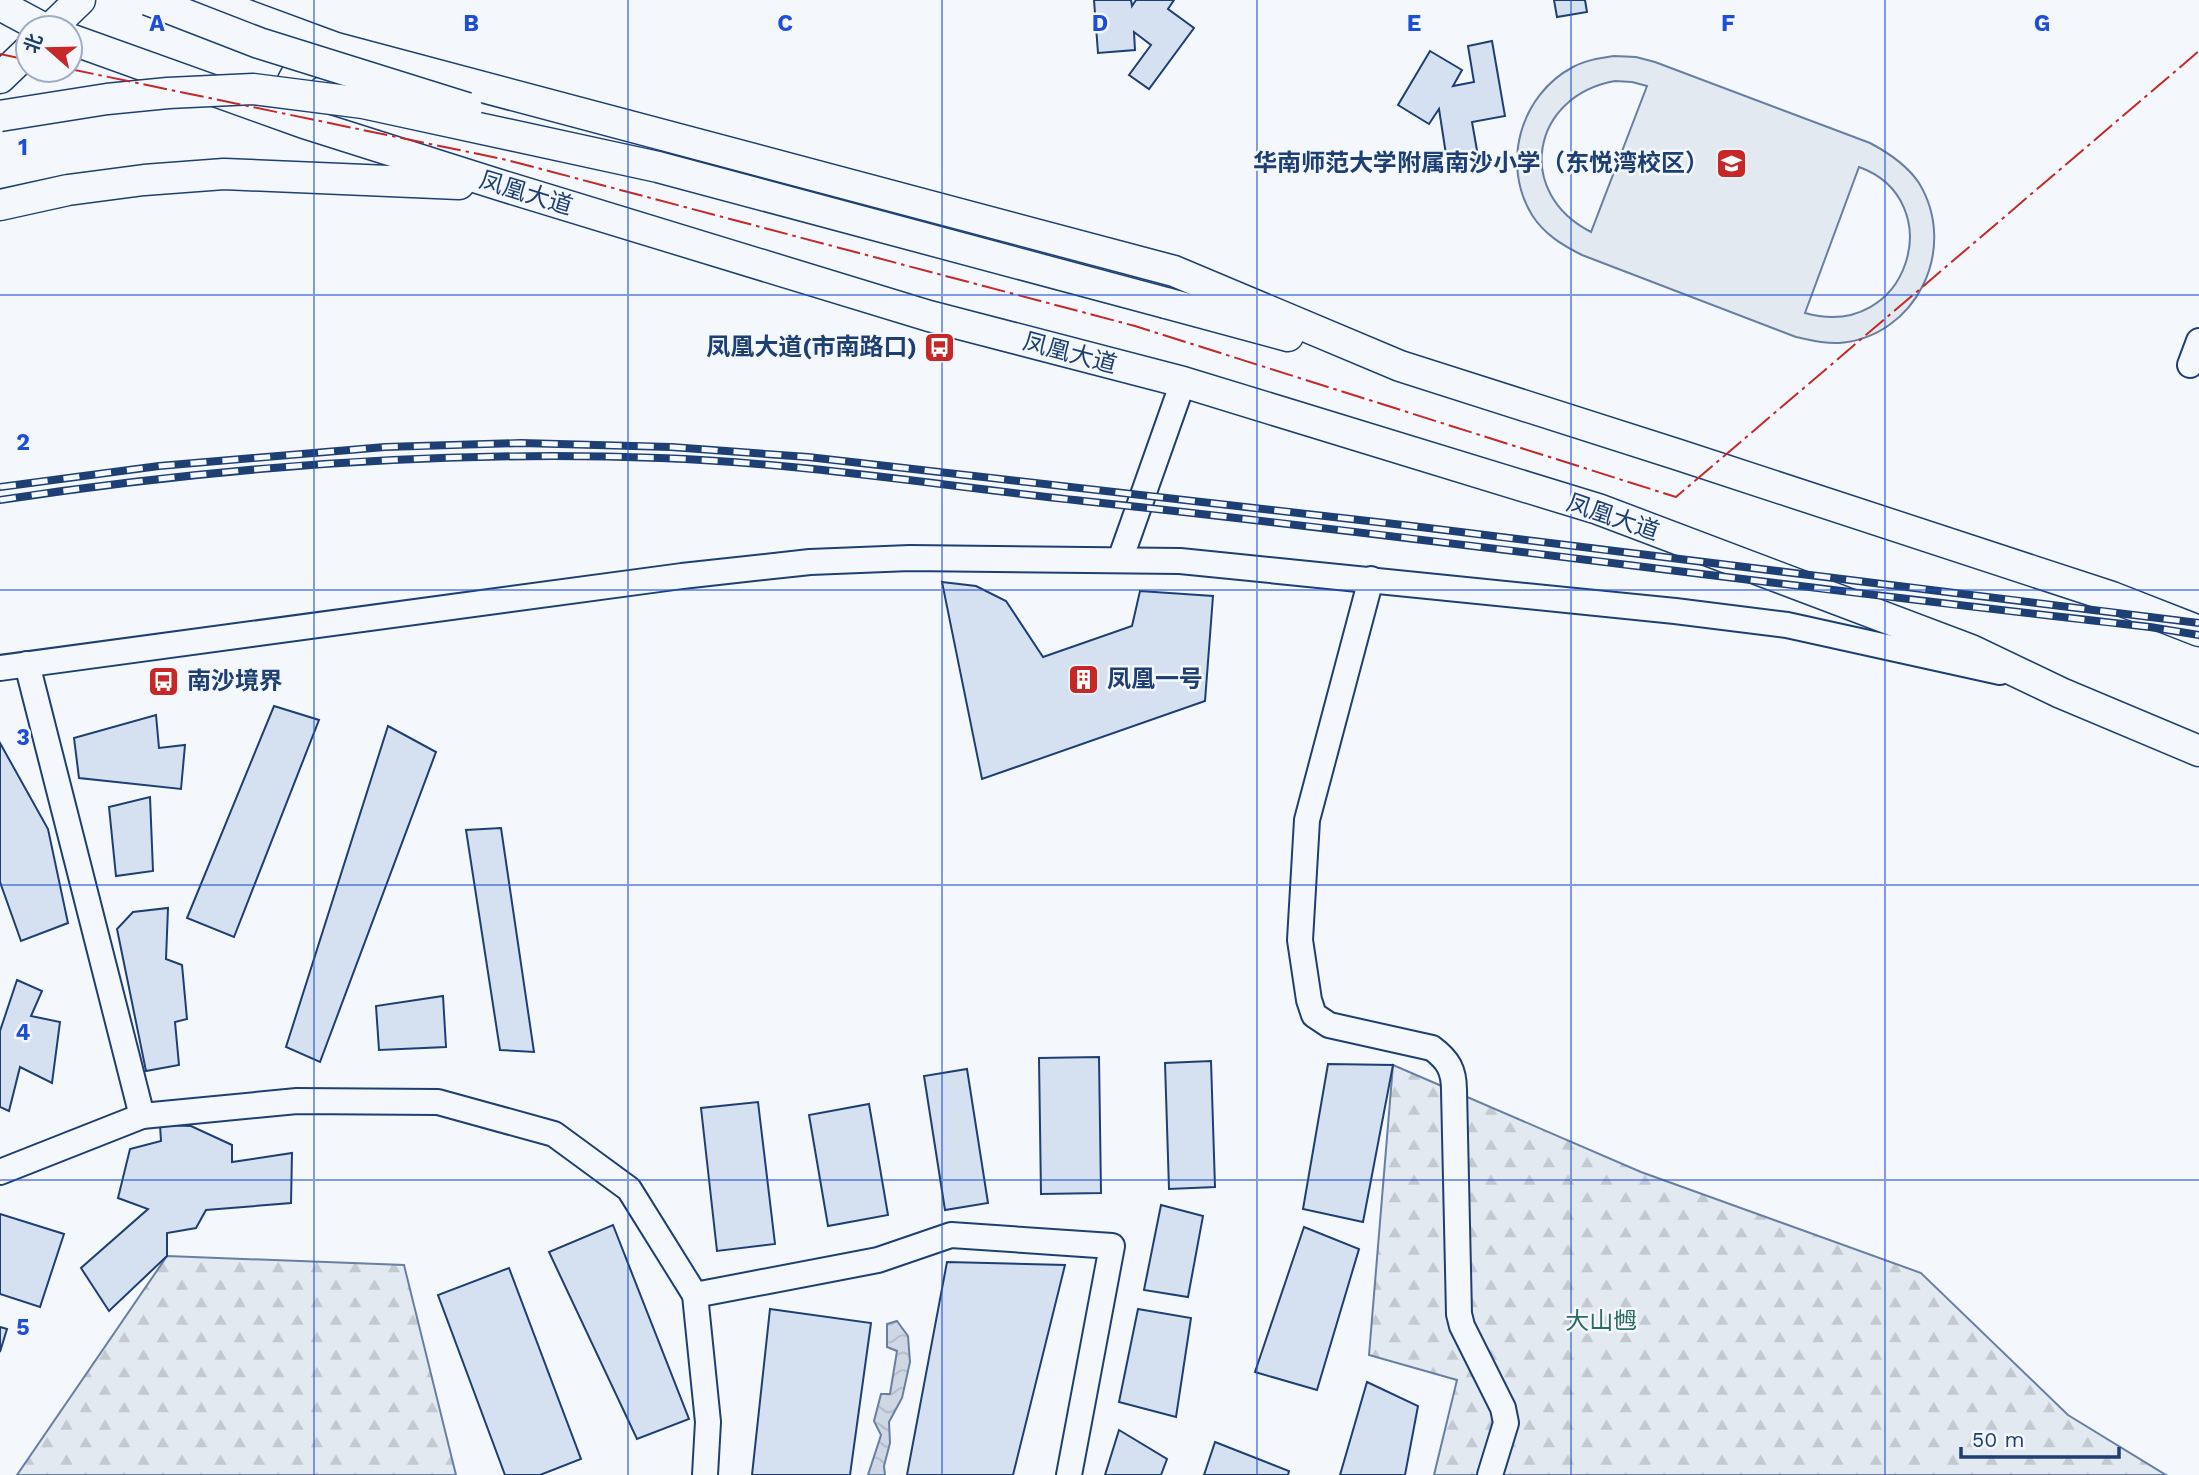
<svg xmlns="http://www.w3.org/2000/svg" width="2199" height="1475" font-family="'Work Sans','Noto Sans SC',sans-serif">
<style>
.green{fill:#e3e9f0;stroke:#687fa3;stroke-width:2;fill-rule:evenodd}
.forest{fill:url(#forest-firs);stroke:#687fa3;stroke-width:2}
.water{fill:url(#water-waves);stroke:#687fa3;stroke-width:2}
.building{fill:#d5e0f0;stroke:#1d3f73;stroke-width:2}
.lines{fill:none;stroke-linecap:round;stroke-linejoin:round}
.minor-casing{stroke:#1d3f73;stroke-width:28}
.major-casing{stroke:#1d3f73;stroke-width:33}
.minor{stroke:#f4f7fb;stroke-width:24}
.major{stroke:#f4f7fb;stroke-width:30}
.rail-casing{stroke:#1d3f73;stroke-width:8}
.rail{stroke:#f4f7fb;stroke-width:5;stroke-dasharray:16;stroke-linecap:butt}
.major-bridge-casing{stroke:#1d3f73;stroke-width:33;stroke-linecap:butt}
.major-bridge{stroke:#f4f7fb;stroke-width:30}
.power{stroke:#c62828;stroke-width:2;stroke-dasharray:24 5 3.5 5;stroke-linecap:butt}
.grid{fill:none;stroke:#1d4ed8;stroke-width:2;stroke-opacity:0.55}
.labels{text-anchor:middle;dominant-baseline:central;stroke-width:5;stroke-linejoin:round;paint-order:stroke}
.poi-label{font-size:24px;font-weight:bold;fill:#1d3f73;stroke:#f4f7fb;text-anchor:end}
.street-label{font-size:24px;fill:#1d3f73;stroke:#f4f7fb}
.park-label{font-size:24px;fill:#2c6c60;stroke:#f4f7fb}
.grid-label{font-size:23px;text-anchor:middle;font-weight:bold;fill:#1d4ed8;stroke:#f4f7fb;stroke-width:5;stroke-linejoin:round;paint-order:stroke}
</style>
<defs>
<pattern id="forest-firs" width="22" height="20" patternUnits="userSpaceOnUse" patternTransform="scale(1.75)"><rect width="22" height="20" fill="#e3e9f0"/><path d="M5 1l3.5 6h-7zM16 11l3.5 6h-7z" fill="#c2c9d1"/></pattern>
<pattern id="water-waves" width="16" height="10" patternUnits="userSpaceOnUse" patternTransform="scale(1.75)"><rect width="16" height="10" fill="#cfd7e4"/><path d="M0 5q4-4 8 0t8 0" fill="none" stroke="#b1bac7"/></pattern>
</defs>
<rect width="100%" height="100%" fill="#f4f7fb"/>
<path class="green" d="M1614,56l22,1 19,5 215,81c19,10 37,22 49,40 40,66 -3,154 -80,160 -15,1 -29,-3 -43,-6l-214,-82c-20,-10 -38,-21 -50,-40 -31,-51 -12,-120 41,-148 13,-7 27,-9 41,-11zM1615,81l17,1 15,4 -56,146c-77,-39 -60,-136 24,-151zM1859,167c92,33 50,175 -54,146z"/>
<g class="forest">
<polygon points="1393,1065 1641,1172 1921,1273 2068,1415 2166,1475 1434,1475 1457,1380 1369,1355"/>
<polygon points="167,1256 404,1265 456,1475 17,1475"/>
</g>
<polygon class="water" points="897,1321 908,1336 910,1362 902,1398 889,1422 890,1443 884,1466 885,1475 868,1475 881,1435 874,1421 881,1394 890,1394 897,1351 887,1347 887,1324"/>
<g class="building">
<polygon points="1094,0 1131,0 1132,6 1136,0 1174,0 1168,9 1194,28 1149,89 1129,75 1151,45 1134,32 1135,50 1098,53"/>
<polygon points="1554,0 1585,0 1587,12 1557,17"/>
<polygon points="1492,41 1505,116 1472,122 1478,156 1447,161 1439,109 1429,124 1398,105 1430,51 1462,70 1453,86 1474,82 1468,46"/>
<polygon points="942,582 976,586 1006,601 1043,657 1132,626 1140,591 1213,596 1205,701 982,779"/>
<polygon points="274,706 319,720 234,937 187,918"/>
<polygon points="156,715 159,748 185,745 181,789 79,778 74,738"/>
<polygon points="388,726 436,752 320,1062 286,1047"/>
<polygon points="0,743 48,829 68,923 21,941 0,882"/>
<polygon points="150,797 153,871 116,876 109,807"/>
<polygon points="501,828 534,1052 500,1050 466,830"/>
<polygon points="168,908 166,959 182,965 187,1019 175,1022 179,1065 146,1071 117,929 133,912"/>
<polygon points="17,980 42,991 31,1016 60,1022 52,1083 20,1067 9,1111 0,1107 0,1031"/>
<polygon points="443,996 446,1047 379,1050 376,1006"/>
<polygon points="1099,1057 1101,1193 1041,1194 1039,1058"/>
<polygon points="1211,1061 1215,1187 1169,1189 1165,1063"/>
<polygon points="1328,1064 1393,1065 1363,1222 1303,1209"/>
<polygon points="967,1069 988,1203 945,1210 924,1076"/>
<polygon points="758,1102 775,1244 717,1251 701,1108"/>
<polygon points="869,1104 888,1215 828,1226 809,1115"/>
<polygon points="160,1125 191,1126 232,1145 232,1162 292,1153 291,1203 206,1210 196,1228 167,1233 167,1256 109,1311 81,1268 148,1209 118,1198 130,1149 161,1141"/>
<polygon points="1161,1205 1203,1216 1188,1297 1144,1290"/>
<polygon points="0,1214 64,1234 40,1307 0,1294"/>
<polygon points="613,1225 689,1419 637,1439 549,1252"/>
<polygon points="1304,1227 1359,1249 1317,1390 1255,1372"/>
<polygon points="947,1262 1065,1265 1013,1475 907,1475"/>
<polygon points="509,1268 581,1459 540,1475 505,1475 438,1295"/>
<polygon points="770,1309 871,1323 850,1475 752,1475"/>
<polygon points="1138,1309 1191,1318 1176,1417 1119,1402"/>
<polygon points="0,1327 7,1329 0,1352"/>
<polygon points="1367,1382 1418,1406 1405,1475 1340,1475"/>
<polygon points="1119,1430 1167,1459 1161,1475 1105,1475"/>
<polygon points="1215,1442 1289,1471 1288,1475 1204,1475"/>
</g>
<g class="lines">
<defs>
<g id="minor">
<polyline points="2190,365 2199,341"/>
<polyline points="1120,560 1183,382"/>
<path d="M1371,579l-64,241 -7,120 9,60 5,15 15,10 103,23c16,12 22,22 22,42l5,224 3,12 41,82 3,15 -16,52"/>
<polyline points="27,664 142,1116"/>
<polyline points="0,668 682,576 810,562 910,558 1180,561 1675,611 1787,625 2000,672"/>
<polyline points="0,1172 142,1116 297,1101 438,1102 554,1134 629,1189 695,1295 708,1422 705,1475"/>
<polyline points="695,1295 878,1260 951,1235 1112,1246 1069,1475"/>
</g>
<g id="major">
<polyline points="206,0 336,48 1174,271 1400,366 1679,455 2112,597 2199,631"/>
<polyline points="0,5 43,28"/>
<polyline points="51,28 80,0"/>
<polyline points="70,39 304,123 503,186 929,316 1183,382 1598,509 1971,650 2061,693 2199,751"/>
<polyline points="0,78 28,51"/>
<path d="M295,114l-8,-8c3,-36 17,-41 46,-56"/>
<polyline points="0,205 68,190 144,180 224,174 459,184"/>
<polyline points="1166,303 1288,336"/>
</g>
</defs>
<use href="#minor" class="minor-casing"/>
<use href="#major" class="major-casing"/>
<use href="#minor" class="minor"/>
<use href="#major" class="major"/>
<defs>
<g id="rail">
<polyline points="0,487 159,466 385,447 521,443 671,447 808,457 1412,526 2199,623"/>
<path d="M0,500c219,-33 439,-50 660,-42 145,5 289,29 433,44 353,38 704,86 1057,125l49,8"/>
</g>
</defs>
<use href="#rail" class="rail-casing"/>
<use href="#rail" class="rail"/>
<defs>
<g id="major-bridge">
<polyline points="148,0 259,43 467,108"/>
<polyline points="0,116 107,99 168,93 253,89 363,103 658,167 1166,303"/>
</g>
</defs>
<use href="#major-bridge" class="major-bridge-casing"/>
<use href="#major-bridge" class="major-bridge"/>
<g class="power">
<polyline points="0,54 28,60"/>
<polyline points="70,69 507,160 1135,326 1676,497 2199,51"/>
</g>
</g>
<path class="grid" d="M314,0v1475M628,0v1475M942,0v1475M1257,0v1475M1571,0v1475M1885,0v1475M0,295h2199M0,590h2199M0,885h2199M0,1180h2199"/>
<defs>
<symbol id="school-square" viewBox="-11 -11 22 22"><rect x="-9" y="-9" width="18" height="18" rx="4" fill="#c62828" stroke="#f4f7fb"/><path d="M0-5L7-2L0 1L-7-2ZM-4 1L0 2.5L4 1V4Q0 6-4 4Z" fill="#fff"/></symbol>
<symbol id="bus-square" viewBox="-11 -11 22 22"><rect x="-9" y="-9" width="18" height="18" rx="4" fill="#c62828" stroke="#f4f7fb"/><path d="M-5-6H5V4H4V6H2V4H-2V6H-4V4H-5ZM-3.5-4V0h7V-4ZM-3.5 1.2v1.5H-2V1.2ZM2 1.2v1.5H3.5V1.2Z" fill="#fff"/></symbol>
<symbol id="building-square" viewBox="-11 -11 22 22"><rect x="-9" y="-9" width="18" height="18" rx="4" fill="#c62828" stroke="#f4f7fb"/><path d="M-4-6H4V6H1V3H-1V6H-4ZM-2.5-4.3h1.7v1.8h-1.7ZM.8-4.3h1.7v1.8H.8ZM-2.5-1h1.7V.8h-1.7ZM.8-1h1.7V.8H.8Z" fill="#fff"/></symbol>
</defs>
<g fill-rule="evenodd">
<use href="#school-square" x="1714" y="146" width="35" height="35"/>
<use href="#bus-square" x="922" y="330" width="35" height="35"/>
<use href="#building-square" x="1066" y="662" width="35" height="35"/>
<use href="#bus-square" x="146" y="664" width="35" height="35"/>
</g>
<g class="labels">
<g class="poi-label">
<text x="1709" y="163">华南师范大学附属南沙小学（东悦湾校区）</text>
<text x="917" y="347">凤凰大道(市南路口)</text>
<text x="1107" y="679" text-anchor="start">凤凰一号</text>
<text x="187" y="681" text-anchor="start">南沙境界</text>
</g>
<g class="street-label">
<text transform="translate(526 193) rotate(17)">凤凰大道</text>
<text transform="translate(1070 353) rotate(15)">凤凰大道</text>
<text transform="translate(1613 517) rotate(19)">凤凰大道</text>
</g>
<g class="park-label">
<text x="1601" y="1321">大山乸</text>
</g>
</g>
<g class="grid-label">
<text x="157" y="31">A</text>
<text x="471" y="31">B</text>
<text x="785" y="31">C</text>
<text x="1100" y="31">D</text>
<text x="1414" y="31">E</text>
<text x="1728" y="31">F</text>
<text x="2042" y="31">G</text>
<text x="23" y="155">1</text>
<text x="23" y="450">2</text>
<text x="23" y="745">3</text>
<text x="23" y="1040">4</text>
<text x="23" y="1335">5</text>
</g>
<g transform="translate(49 49) rotate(290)"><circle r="33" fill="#f4f7fb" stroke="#9eadc5" stroke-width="2"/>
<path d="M0-5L12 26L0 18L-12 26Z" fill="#c62828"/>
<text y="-10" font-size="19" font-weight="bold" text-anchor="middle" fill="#1d3f73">北</text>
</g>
<path d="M1961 1447v10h158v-10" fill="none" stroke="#1d3f73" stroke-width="3.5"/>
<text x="1972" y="1447" font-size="21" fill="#1d3f73" stroke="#f4f7fb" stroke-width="5" paint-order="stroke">50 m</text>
</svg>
